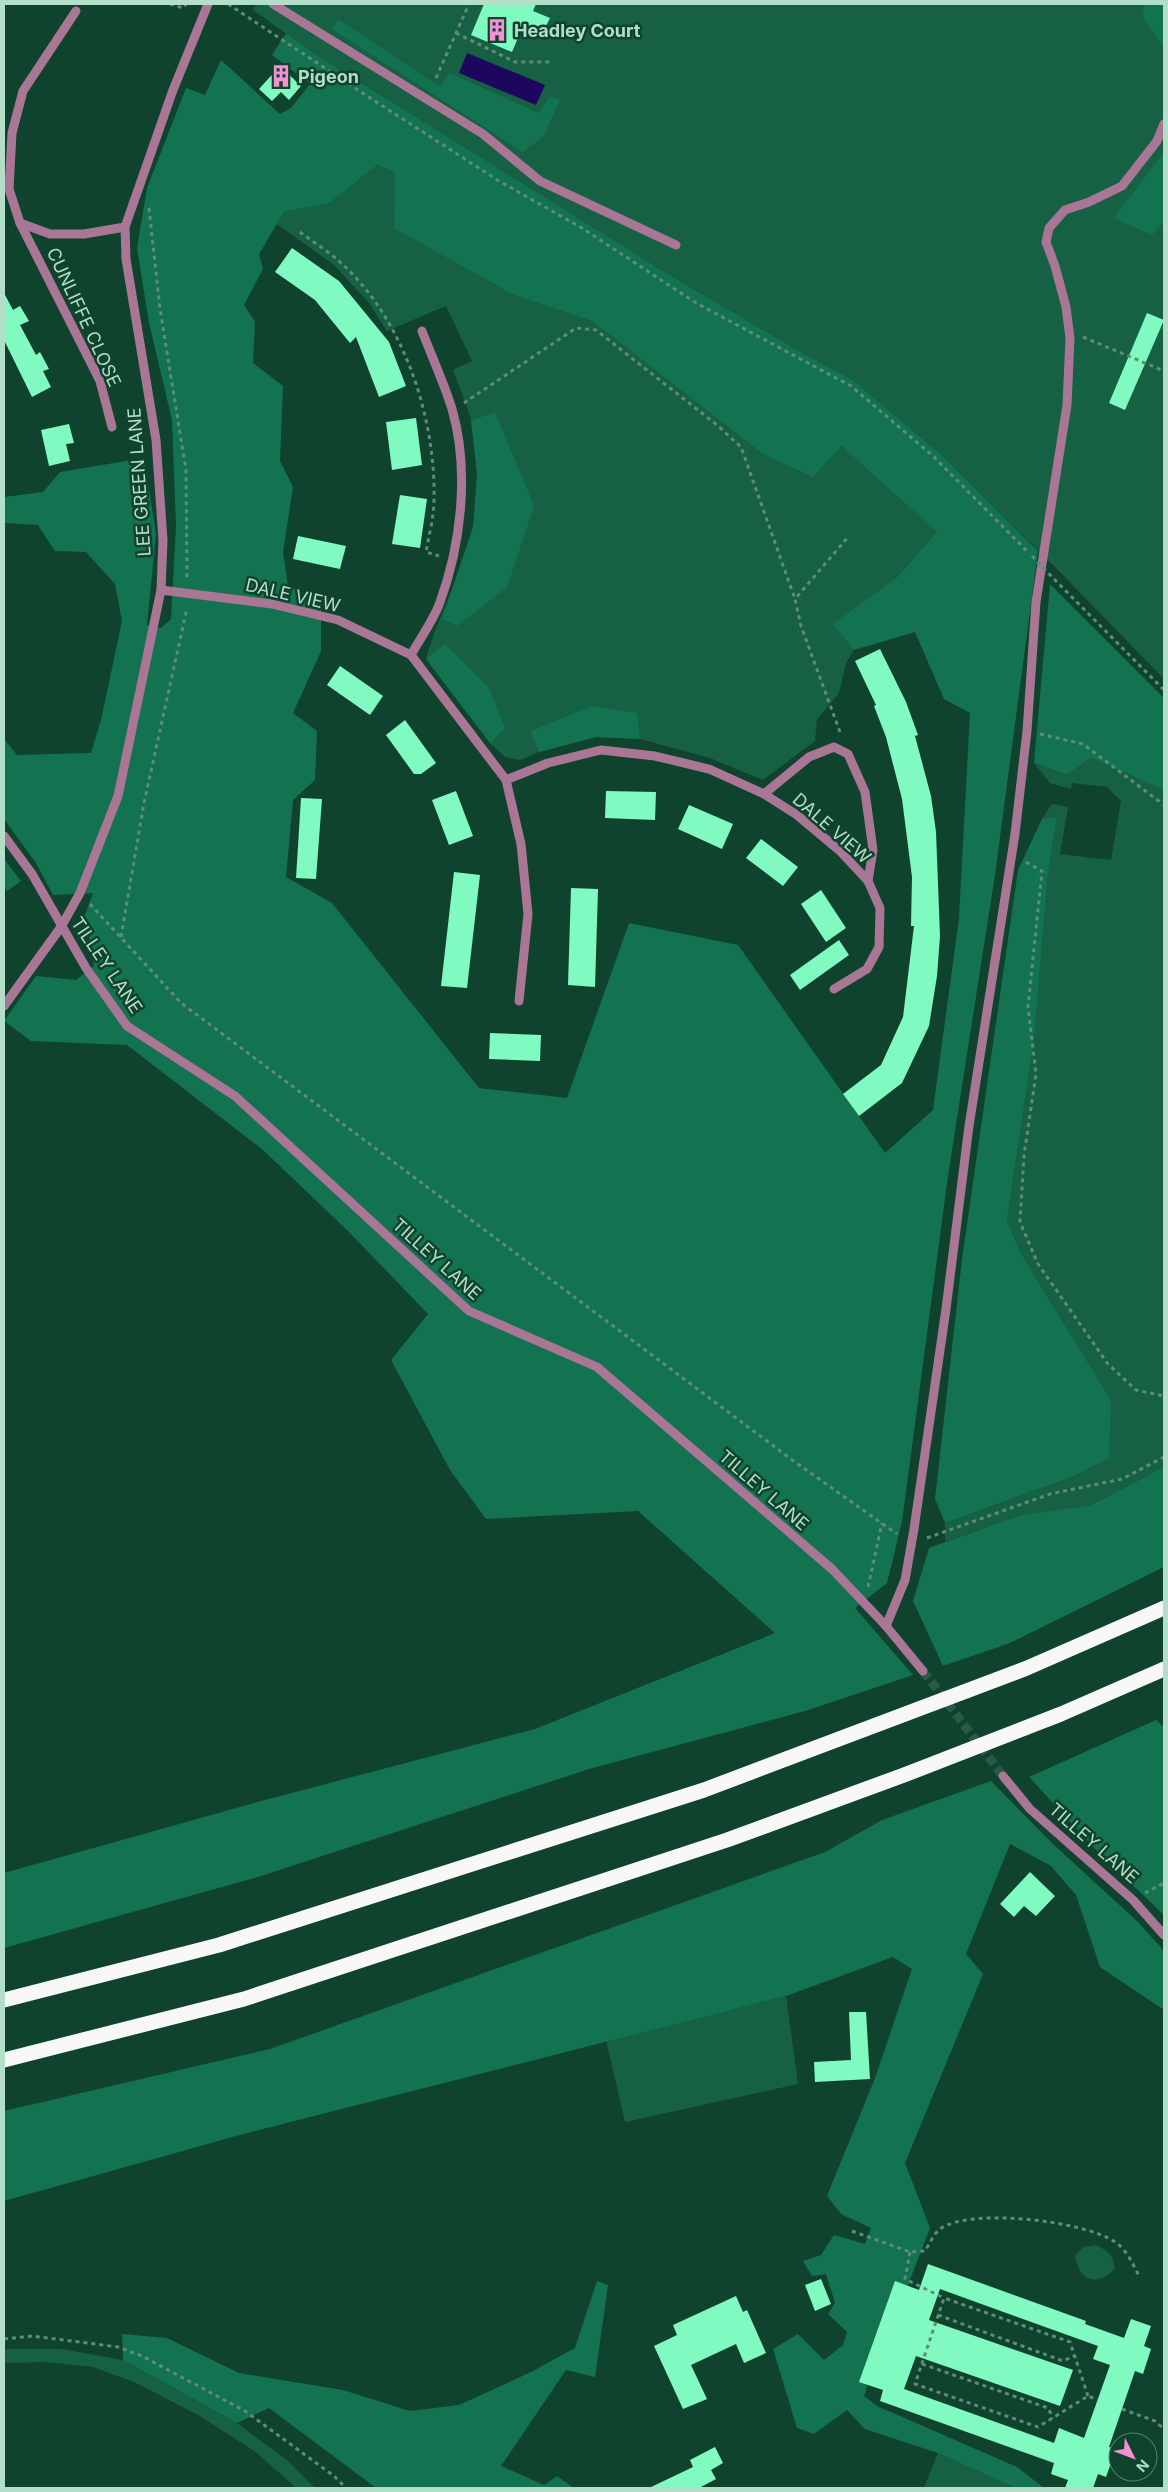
<svg xmlns="http://www.w3.org/2000/svg" width="1168" height="2492" font-family="Inter,sans-serif">
<style>
.green{fill:#166143}
.forest{fill:#13724f;fill-rule:evenodd}
.water{fill:#1d065d}
.building{fill:#81fac2;fill-rule:evenodd}
.lines{fill:none;stroke-linecap:round;stroke-linejoin:round}
.minor-tunnel{stroke:#285a45;stroke-width:9;stroke-dasharray:9 4.5;stroke-linecap:butt}
.path{stroke:#5e8d77;stroke-width:3;stroke-dasharray:4 4;stroke-linecap:butt}
.minor{stroke:#a97696;stroke-width:9}
.highway{stroke:#f7f7f7;stroke-width:15}
.path-bridge{stroke:#5e8d77;stroke-width:3;stroke-dasharray:4 4;stroke-linecap:butt}
.labels{text-anchor:middle;dominant-baseline:central;stroke-width:5;stroke-linejoin:round;paint-order:stroke}
.poi-label{font-size:18px;font-weight:bold;fill:#b3dec7;stroke:#10432e;text-anchor:start}
.street-label{font-size:18px;fill:#b3dec7;stroke:#10432e}
</style>
<rect width="100%" height="100%" fill="#10432e"/>
<g class="green">
<polygon points="256,4 1164,4 1164,679 1055,567 943,456 853,380 797,350 665,272 318,56 253,10"/>
<path d="M376,165l19,8 119,122 78,26 171,133 78,-8 96,86 -41,46 -57,44 15,28 -8,13 -7,30 -22,26 -2,22 -52,39 -53,-22 -70,-19 -44,-2 -57,15 -19,8 -15,-3 -15,-14 -64,-84c12,-44 38,-87 47,-133 6,-30 6,-76 -2,-106 -4,-16 -12,-33 -18,-50l19,-9 -26,-55 -59,25 -18,-28 -35,-38 -57,-41 7,-12 45,-9z"/>
<polygon points="1091,758 1164,790 1164,1467 1091,1505 1021,1515 945,1542 945,1523 1072,1477 1111,1400 1020,1252 1007,1220 1034,1041 1048,874 1057,817 1042,819 1052,804 1068,807 1060,854 1111,860 1121,801 1107,787 1072,783 1071,789 1050,783 1034,763 1067,775"/>
<polygon points="786,1996 798,2084 625,2122 606,2040"/>
<path d="M1096,2245c12,6 17,10 19,23 -18,20 -36,13 -40,-12l8,-9z"/>
<polygon points="4,2349 62,2349 123,2360 237,2423 288,2461 315,2488 296,2488 257,2453 200,2416 134,2382 93,2367 46,2362 4,2363"/>
<polygon points="938,2453 1018,2487 1017,2488 924,2488"/>
</g>
<g class="forest">
<polygon points="1144,4 1164,4 1164,47 1143,18"/>
<polygon points="338,19 440,87 449,73 539,113 549,97 560,99 544,136 523,152 332,29"/>
<path d="M286,33l32,23 347,216 132,78 56,30 90,76 95,95 -43,324 -47,301 -46,346 -15,61 -32,25 58,67 -108,36 -216,58 -331,108 -254,71v-75l261,-73 270,-71 240,-96 -137,-122 -152,8 -36,-49 -59,-110 37,-46 -79,-82 -87,-83 -135,-104 -96,-4 -27,-20 32,-45 40,4 18,-14 -9,-51 8,-22 -40,2 -17,-32 -32,-44v-80l13,16 74,-2 10,-33 21,-99 -7,-37 -29,-32 -31,-1 -17,-26 -34,-2v-26l39,-5 17,-20 84,-14 12,76 -9,91 14,3 10,-9 5,-93 -4,-106 -23,-97 -12,-75 10,-60 39,-100 19,7 16,-35 59,54 11,-6 19,-24 -38,-29zM377,165l18,8 -1,55 120,67 78,26 171,133 50,23 28,-31 96,86 -41,46 -63,46 21,26 61,-18 29,67 26,14 -11,205 -26,192 -48,43 -147,-208 -109,-22 -62,175 -88,-10 -147,-185 -46,-26 7,-77 22,-20 2,-49 -24,-18 28,-62v-49l-33,-16 -5,-34 10,-65 -13,-26 3,-75 -30,-23 2,-41 -11,-17 19,-36 -4,-15 25,-42 45,-9z"/>
<polygon points="1164,152 1164,222 1152,235 1114,218"/>
<polygon points="495,412 534,506 507,587 457,626 442,619 473,527 477,474 471,421"/>
<polygon points="1050,584 1164,698 1164,790 1091,758 1067,775 1034,763"/>
<polygon points="445,644 489,688 505,728 490,743 426,659"/>
<polygon points="591,706 637,713 640,739 596,737 539,752 531,731"/>
<polygon points="1057,817 1048,874 1034,1041 1007,1220 1020,1252 1111,1400 1109,1458 1072,1477 945,1523 935,1499 962,1259 1018,870 1042,819"/>
<polygon points="4,859 21,881 7,891 4,887"/>
<polygon points="1164,1467 1164,1567 1010,1643 943,1666 913,1601 929,1548 1021,1515 1091,1505"/>
<polygon points="1156,1720 1164,1727 1164,1915 1099,1853 1029,1777"/>
<polygon points="991,1781 1054,1845 1138,1922 1164,1951 1164,2010 1100,1967 1076,1895 1051,1866 1010,1844 966,1954 983,1974 905,2163 930,2228 906,2290 881,2345 864,2396 877,2406 1017,2467 1044,2488 1017,2488 938,2453 865,2429 847,2410 814,2434 797,2428 773,2349 798,2334 824,2360 843,2345 847,2332 828,2314 835,2303 826,2274 812,2276 803,2261 821,2255 834,2235 865,2244 871,2228 841,2214 827,2196 875,2078 912,1969 893,1957 786,1996 247,2133 4,2201 4,2111 270,2049 825,1852 882,1820"/>
<polygon points="597,2281 608,2285 595,2377 566,2370 501,2466 544,2485 557,2476 571,2486 571,2488 376,2488 269,2408 237,2423 123,2360 122,2334 167,2338 239,2373 343,2390 410,2411 459,2405 531,2372 575,2348"/>
</g>
<polygon class="water" points="467,53 545,85 536,105 459,73"/>
<g class="building">
<polygon points="484,4 536,4 533,11 550,18 542,34 523,26 512,52 471,35"/>
<polygon points="280,66 301,86 289,100 281,92 272,101 259,89"/>
<polygon points="292,248 339,281 389,342 406,386 379,397 356,337 350,343 315,300 275,272"/>
<polygon points="4,293 13,310 20,306 29,321 20,325 36,355 40,352 49,369 43,371 51,387 32,397 4,340"/>
<polygon points="1147,313 1164,320 1125,410 1109,403"/>
<polygon points="416,418 422,465 392,470 386,422"/>
<polygon points="69,424 74,443 66,444 70,461 49,466 41,430"/>
<polygon points="400,495 427,499 420,548 392,544"/>
<polygon points="298,536 346,546 340,569 293,559"/>
<polygon points="880,649 906,702 918,735 915,736 931,796 936,832 940,936 937,976 929,1026 902,1083 859,1116 843,1094 881,1065 903,1017 914,926 911,926 912,877 902,799 886,737 874,706 876,705 855,661"/>
<polygon points="340,666 383,696 370,715 327,685"/>
<polygon points="405,720 436,763 421,774 414,774 386,735"/>
<polygon points="456,791 473,836 449,845 432,800"/>
<polygon points="606,791 656,792 655,820 605,818"/>
<polygon points="301,798 322,799 316,879 296,878"/>
<polygon points="689,805 733,824 722,849 678,829"/>
<polygon points="761,839 798,867 783,886 746,858"/>
<polygon points="454,872 480,875 467,988 441,986"/>
<polygon points="571,888 598,889 595,987 568,985"/>
<polygon points="821,890 846,928 826,942 801,904"/>
<polygon points="839,940 849,955 800,990 790,975"/>
<polygon points="490,1033 541,1035 540,1061 489,1059"/>
<polygon points="1030,1872 1055,1896 1036,1916 1024,1906 1014,1917 1000,1904"/>
<polygon points="849,2012 866,2012 870,2079 815,2082 814,2062 851,2060"/>
<path d="M928,2264l158,57 -1,3 39,14 7,-19 20,7 -7,20 7,3 -8,25 -8,-3 -26,76 7,2 -10,28 -8,-3 -5,14h-28l3,-8 -17,-6 3,-11 -174,-62 3,-11 -24,-8 36,-101 24,9zM940,2289l158,57 -5,13 17,6 -26,73 -25,-10 -5,15 -150,-54 12,-33 144,50 13,-36 -144,-50z"/>
<polygon points="821,2279 831,2304 815,2311 805,2285"/>
<polygon points="736,2296 743,2312 747,2310 766,2353 744,2363 736,2344 691,2365 707,2399 683,2409 654,2346 677,2335 673,2325"/>
<polygon points="715,2447 723,2463 711,2470 716,2479 699,2488 649,2488 693,2467 690,2460"/>
</g>
<g class="lines">
<polyline class="minor-tunnel" points="923,1671 1003,1776"/>
<g class="path">
<polyline points="170,4 183,8 186,4"/>
<polyline points="228,4 364,94 499,181 582,228 696,303 851,386 933,456 1028,552"/>
<polyline points="456,33 515,62 553,62"/>
<polyline points="436,78 469,4"/>
<polyline points="149,208 160,309 186,470 187,580"/>
<path d="M300,232c13,10 28,19 40,30 63,56 96,155 94,238 0,17 -5,35 -8,52l13,4"/>
<polyline points="1083,337 1164,371"/>
<polyline points="464,403 576,328 596,330 717,425 741,447 795,599"/>
<polyline points="1054,579 1164,690"/>
<polyline points="840,732 801,626 795,599 849,536"/>
<polyline points="1040,734 1083,744 1164,805"/>
<polyline points="1026,862 1042,871 1028,1007 1036,1074 1024,1155 1020,1222 1038,1264 1108,1364 1136,1390 1164,1396"/>
<polyline points="90,904 181,1003 795,1462 897,1534"/>
<polyline points="121,937 144,803 187,608"/>
<polyline points="927,1538 1050,1494 1122,1479 1164,1457"/>
<polyline points="868,1587 882,1523"/>
<polyline points="1145,1893 1164,1883"/>
<path d="M852,2231l58,21 15,-1c4,-6 9,-18 15,-22 30,-22 145,-8 175,13 12,8 18,22 24,34"/>
<polyline points="910,2252 905,2279 944,2298"/>
<polyline points="938,2315 1063,2361 1074,2356"/>
<polyline points="4,2339 32,2336 118,2347 142,2356 245,2411 334,2476 346,2488"/>
<polyline points="922,2364 1048,2408 1053,2418"/>
<polyline points="1088,2396 1070,2342 944,2298 915,2384 1038,2427 1088,2396 1098,2400"/>
<polyline points="1122,2409 1155,2421 1164,2429"/>
</g>
<g class="minor">
<polyline points="273,4 483,134 540,181 676,245"/>
<polyline points="76,11 23,91 12,133 9,189 20,223 50,234 84,234 125,227"/>
<polyline points="20,223 100,381 112,427"/>
<polyline points="161,590 272,604 338,620 411,655 506,780 521,844 528,914 519,1001"/>
<path d="M411,655c9,-16 21,-33 28,-50 22,-59 31,-134 13,-196 -8,-26 -20,-52 -30,-78"/>
<polyline points="506,780 548,763 601,750 655,756 709,769 764,794 797,815 840,851 868,881 880,908 879,947 867,969 834,989"/>
<polyline points="764,794 809,757 834,747 848,754 865,792 873,850 868,881"/>
<polyline points="4,836 32,874 86,968 127,1026 235,1096 469,1311 597,1367 832,1569 886,1626 923,1671"/>
<polyline points="4,1006 61,927 80,893 118,796 161,590 163,540 156,440 126,259 125,227 173,90 208,4"/>
<polyline points="886,1626 905,1580 914,1529 946,1309 969,1126 1015,834 1027,731 1036,602 1067,405 1070,338 1066,307 1055,266 1046,242 1049,228 1065,210 1089,202 1122,186 1157,141 1164,124"/>
<polyline points="1003,1776 1030,1809 1133,1900 1164,1935"/>
</g>
<g class="highway">
<polyline points="4,2000 219,1945 704,1790 1027,1668 1164,1608"/>
<polyline points="4,2060 244,1999 727,1840 904,1775 1061,1714 1164,1669"/>
</g>
<polyline class="path-bridge" points="1032,556 1054,579"/>
</g>
<defs>
<symbol id="building-bare" viewBox="-9 -9 18 18"><path d="M-4-6H4V6H1V3H-1V6H-4ZM-2.5-4.3h1.7v1.8h-1.7ZM.8-4.3h1.7v1.8H.8ZM-2.5-1h1.7V.8h-1.7ZM.8-1h1.7V.8H.8Z" fill="#f590d1" stroke="#10432e" stroke-width="2.5" paint-order="stroke"/></symbol>
</defs>
<g fill-rule="evenodd">
<use href="#building-bare" x="481" y="14" width="32" height="32"/>
<use href="#building-bare" x="265" y="60" width="32" height="32"/>
</g>
<g class="labels">
<g class="poi-label">
<text x="514" y="30">Headley Court</text>
<text x="298" y="76">Pigeon</text>
</g>
<g class="street-label">
<text transform="translate(84 317) rotate(65)">CUNLIFFE CLOSE</text>
<text transform="translate(139 482) rotate(-94)">LEE GREEN LANE</text>
<text transform="translate(293 595) rotate(13)">DALE VIEW</text>
<text transform="translate(832 828) rotate(41)">DALE VIEW</text>
<text transform="translate(107 965) rotate(56)">TILLEY LANE</text>
<text transform="translate(437 1259) rotate(42)">TILLEY LANE</text>
<text transform="translate(764 1490) rotate(41)">TILLEY LANE</text>
<text transform="translate(1094 1843) rotate(41)">TILLEY LANE</text>
</g>
</g>
<rect width="1168" height="2492" fill="none" stroke="#b3dec7" stroke-width="10"/>
<g transform="translate(1133 2457) rotate(132)"><circle r="24" fill="#10432e" stroke="#51816b"/>
<path d="M0-4L9 19L0 12L-9 19Z" fill="#f590d1"/>
<text y="-8" font-size="14" font-weight="bold" text-anchor="middle" fill="#b3dec7">N</text>
</g>
</svg>
